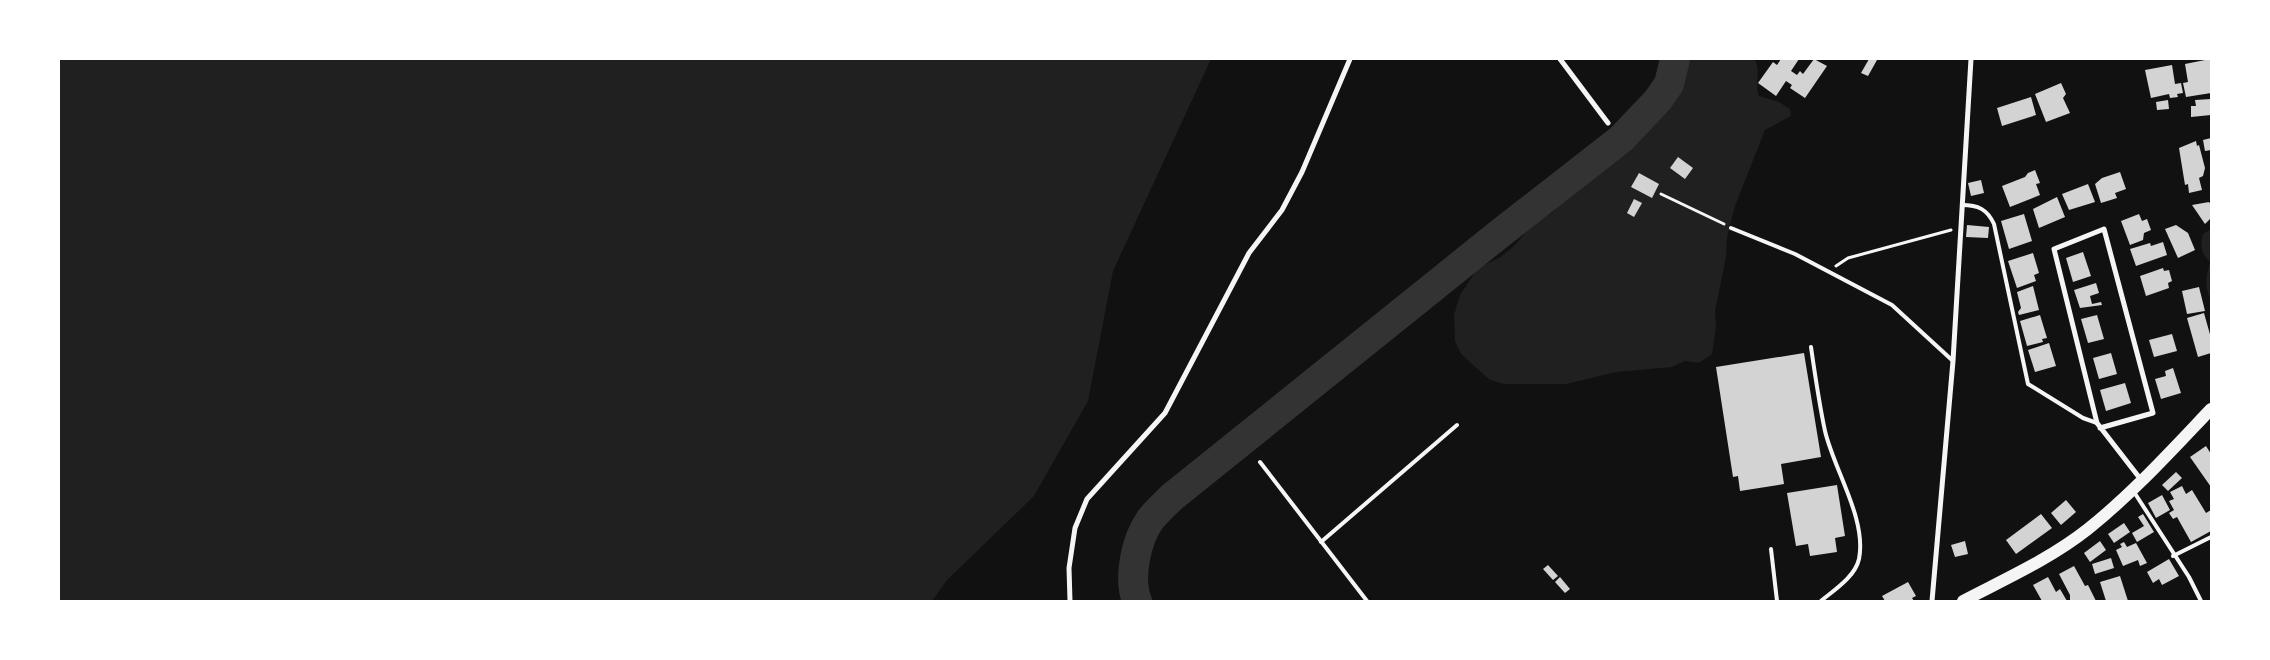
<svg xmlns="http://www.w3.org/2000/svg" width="2270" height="660" font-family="'Space Grotesk',sans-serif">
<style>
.green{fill:#202020}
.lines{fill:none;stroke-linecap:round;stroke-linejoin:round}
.river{stroke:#333;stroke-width:30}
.building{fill:#d3d3d3}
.path{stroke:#f5f5f5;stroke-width:3}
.service{stroke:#f5f5f5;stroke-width:4}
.minor{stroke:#f5f5f5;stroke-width:5}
.primary{stroke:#f5f5f5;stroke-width:12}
</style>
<rect width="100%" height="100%" fill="#111"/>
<g class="green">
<polygon points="59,59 1211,59 1113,271 1088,401 1034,496 947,580 932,601 59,601"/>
<path d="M1689,59h65c8,10 0,25 5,37l20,6 11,7 1,7 -26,14 -30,76 -8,31 -1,20 -11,54 1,16 -4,27 -13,9 -14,-2 -13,6 -56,5 -50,12h-62l-14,-4 -29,-26 -6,-13 -1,-26 6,-20 18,-27 21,-10 13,-10 24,-27 16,-8 26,-30 19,-10 32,-21 43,-54 12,-22z"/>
<path d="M2211,229v71c-7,-13 -5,-24 -1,-38 -9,-9 -10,-16 -7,-28z"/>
</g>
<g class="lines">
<path class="river" d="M1137,601c-9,-23 -1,-61 13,-81 6,-8 15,-16 22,-23l326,-262 123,-96 37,-39 11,-16 6,-25"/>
</g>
<g class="building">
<polygon points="1781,59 1799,59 1791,71 1797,75 1800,71 1803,74 1814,59 1827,66 1805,98 1790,88 1792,85 1786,81 1776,96 1758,83 1773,62 1777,65"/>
<polygon points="1869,59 1877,60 1868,76 1861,73"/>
<polygon points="2210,59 2211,93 2186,97 2183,83 2188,82 2185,64"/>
<polygon points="2172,65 2175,84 2181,83 2183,93 2177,94 2178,97 2170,98 2169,94 2151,98 2145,70"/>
<polygon points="2061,83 2066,94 2063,98 2070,113 2046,122 2035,94"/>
<polygon points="2031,97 2036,115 2002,126 1997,108"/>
<polygon points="2211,99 2211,115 2191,117 2191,106 2196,106 2195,100"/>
<polygon points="2168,100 2169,109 2157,110 2156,102"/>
<polygon points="2211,138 2211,150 2205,151 2203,140"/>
<polygon points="2196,141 2197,146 2199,145 2205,168 2203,176 2199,178 2202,190 2189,193 2188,184 2185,185 2179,148"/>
<polygon points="1678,157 1693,168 1685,179 1670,168"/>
<polygon points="2035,170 2040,183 2036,184 2040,195 2010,207 2002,186 2025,177 2028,173"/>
<polygon points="2120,172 2126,189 2115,193 2117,198 2101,203 2095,184 2102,178"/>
<polygon points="1639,173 1659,184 1652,198 1631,187"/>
<polygon points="1981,180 1984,193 1971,196 1968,183"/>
<polygon points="2088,184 2095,202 2069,210 2062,194"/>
<polygon points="2057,197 2065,217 2039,228 2033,209"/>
<polygon points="1634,199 1642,203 1634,217 1627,213"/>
<polygon points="2209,202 2211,205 2211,218 2205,224 2192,205"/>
<polygon points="2024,214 2032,241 2009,249 2001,221"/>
<polygon points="2139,214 2142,221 2147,219 2151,230 2144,233 2143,240 2130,245 2121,221"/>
<polygon points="1967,225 1989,227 1988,238 1966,237"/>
<polygon points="2176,225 2188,233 2195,250 2178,258 2165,229"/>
<polygon points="2163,242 2167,255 2136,266 2130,249 2150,243 2151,246"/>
<polygon points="2083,252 2091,276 2073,282 2066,258"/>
<polygon points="2033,253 2039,273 2034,275 2036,281 2017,288 2008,261"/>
<polygon points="2163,268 2164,271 2169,270 2172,281 2168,283 2169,288 2146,296 2140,276"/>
<polygon points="2096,283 2099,293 2090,296 2092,304 2101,302 2102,305 2080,308 2074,290"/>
<polygon points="2033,286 2039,310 2019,315 2018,312 2021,308 2017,292"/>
<polygon points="2199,287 2205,311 2187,314 2182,291"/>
<polygon points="2204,313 2211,338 2211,353 2198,357 2187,318"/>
<polygon points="2040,315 2047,338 2042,339 2043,342 2027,346 2020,321"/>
<polygon points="2097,315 2104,339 2088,343 2081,319"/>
<polygon points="2172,334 2177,351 2154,357 2149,340"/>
<polygon points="2049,343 2056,366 2035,372 2028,350"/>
<polygon points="1804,353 1821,457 1781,464 1784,484 1740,491 1738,476 1733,477 1716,367"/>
<polygon points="2111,353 2117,374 2099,379 2093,358"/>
<polygon points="2173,368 2181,393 2161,399 2155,379 2166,376 2165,371"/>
<polygon points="2125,383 2131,403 2106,411 2100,390"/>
<polygon points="2206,446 2211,454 2211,487 2190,457"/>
<polygon points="2176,472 2182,478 2168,491 2162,485"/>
<polygon points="1837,485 1845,536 1835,538 1837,552 1810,556 1808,544 1796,546 1787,493"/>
<polygon points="2182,486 2186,494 2192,490 2206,513 2211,510 2211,531 2191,542 2177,517 2173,519 2169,513 2174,510 2169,501 2174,499 2170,492"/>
<polygon points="2162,495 2170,510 2156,518 2148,503"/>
<polygon points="2066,500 2076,512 2061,525 2051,513"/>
<polygon points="2041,514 2052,528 2016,554 2006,540"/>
<polygon points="2143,514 2154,532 2137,542 2132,533 2144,526 2138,517"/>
<polygon points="2124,523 2130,532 2114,543 2108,534"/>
<polygon points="1965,541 1968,554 1955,557 1951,545"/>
<polygon points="2100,541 2106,550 2090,562 2084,553"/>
<polygon points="2124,542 2127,547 2136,543 2147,563 2140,566 2138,560 2123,566 2116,550 2122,547 2120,544"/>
<polygon points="2111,558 2114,568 2095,574 2092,564"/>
<polygon points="2169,559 2179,576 2162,585 2159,579 2153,583 2147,572"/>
<polygon points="1548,565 1558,576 1553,580 1543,569"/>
<polygon points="2074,566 2085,586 2088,585 2096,601 2070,601 2070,595 2059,574"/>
<polygon points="2120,576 2128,601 2106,601 2100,582"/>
<polygon points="1560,577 1570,589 1565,593 1555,582"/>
<polygon points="2048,577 2056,592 2060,589 2067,601 2042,601 2033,585"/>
<polygon points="1908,582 1916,596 1912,598 1914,601 1885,601 1882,596"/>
</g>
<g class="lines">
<g class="path">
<polyline points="1661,194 1724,224"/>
<polyline points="1836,266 1848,258 1951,230"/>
</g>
<g class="service">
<path d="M1962,205c16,0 25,4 32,19l34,160 55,34 14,5"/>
<polyline points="1731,228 1795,254 1892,305 1953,361"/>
<path d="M1811,347c4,28 8,56 14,84 9,39 42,88 34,128 -4,18 -25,31 -38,42"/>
<polyline points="1260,462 1367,601"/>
<polyline points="2134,492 2189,577 2201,601"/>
<polyline points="1321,542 1457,425"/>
<polyline points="1771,549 1777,601"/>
<polyline points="2173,556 2211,537"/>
</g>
<g class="minor">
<polyline points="1560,59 1608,123"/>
<polyline points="2100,428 2153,413 2104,229 2054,249 2097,423 2142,481"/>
<polyline points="1070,601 1069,568 1075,528 1087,499 1165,413 1249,253 1282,210 1302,172 1350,59"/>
<polyline points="1932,601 1953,361 1971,59"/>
</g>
<path class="primary" d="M1963,601c42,-22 87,-42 125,-72 45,-36 84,-79 123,-120"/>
</g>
<rect width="2270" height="660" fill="none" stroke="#ffffff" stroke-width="120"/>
</svg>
